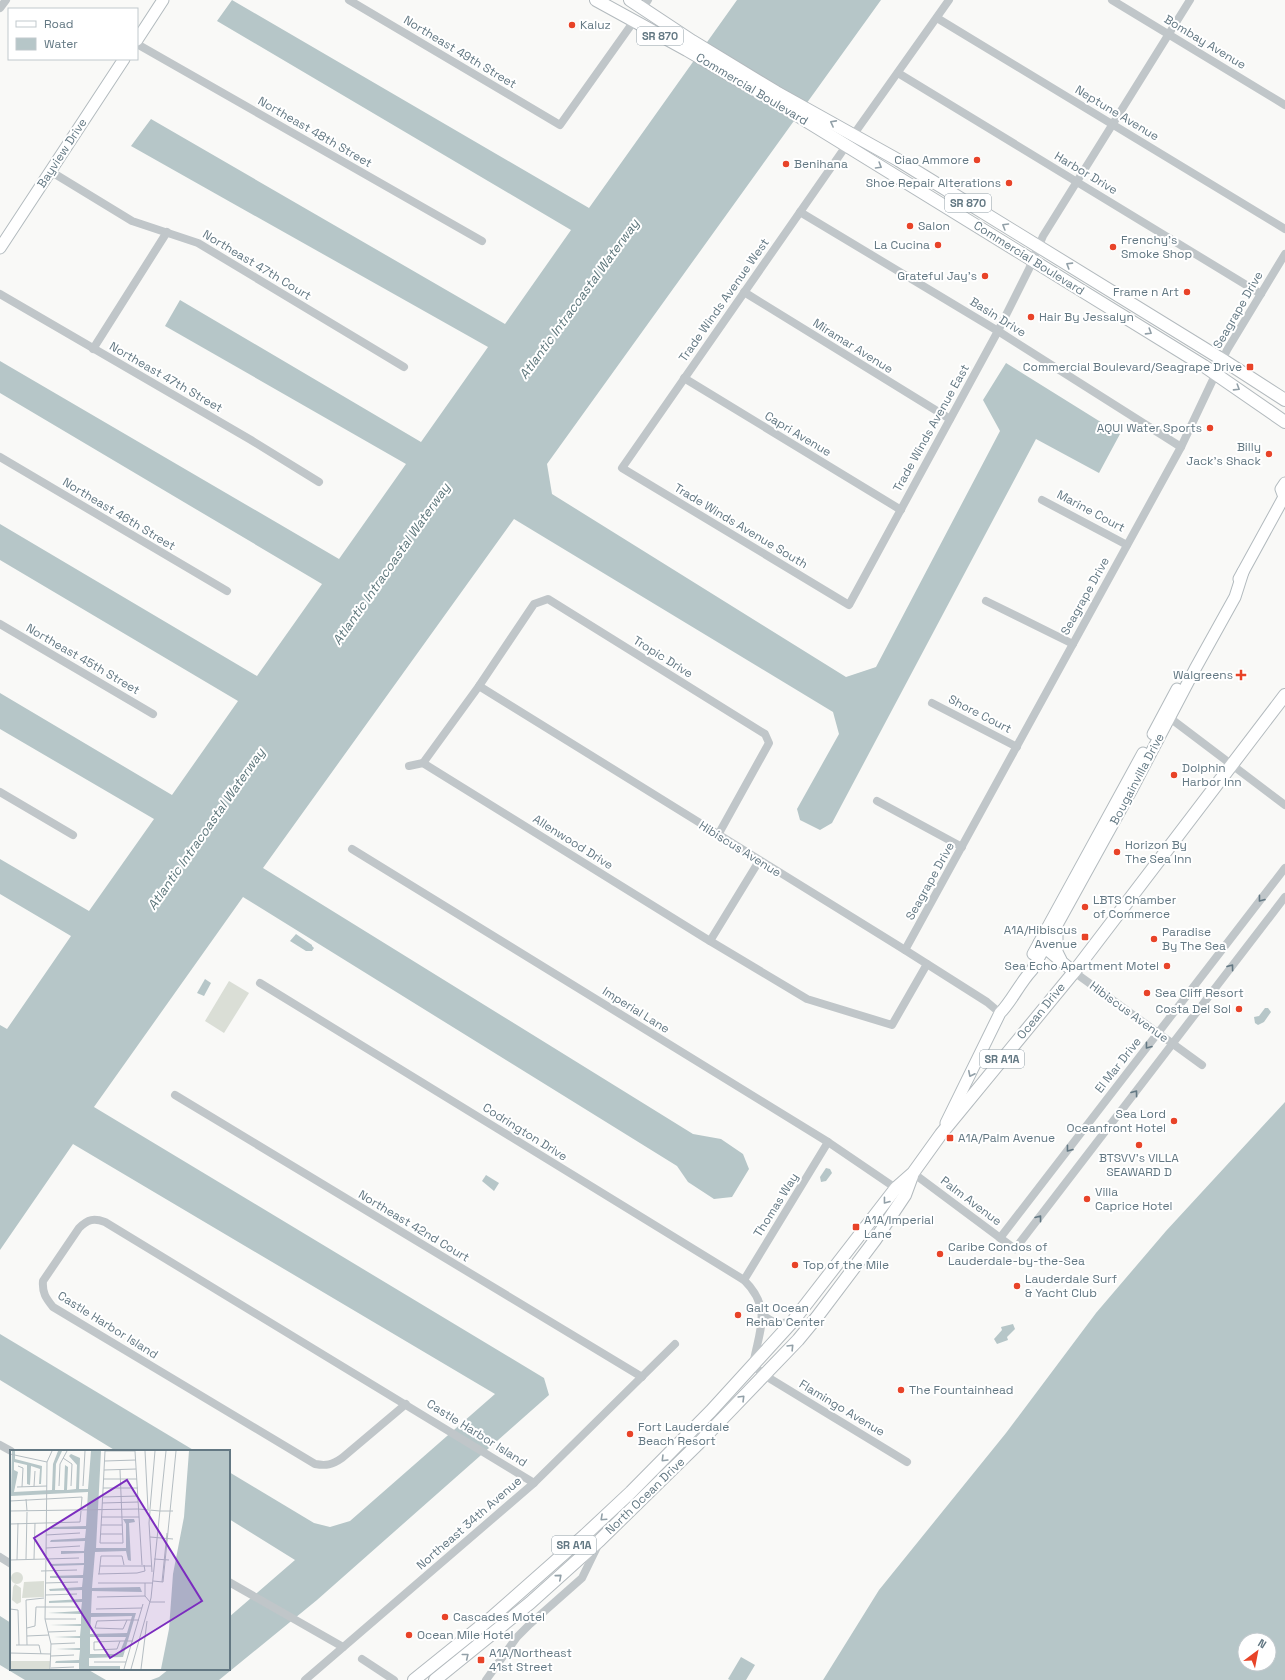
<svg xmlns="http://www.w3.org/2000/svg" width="1285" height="1680" font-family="'Space Grotesk',sans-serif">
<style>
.green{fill:#daded6}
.water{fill:#b6c6c8;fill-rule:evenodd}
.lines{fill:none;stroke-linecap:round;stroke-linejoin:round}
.secondary-casing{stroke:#b2babe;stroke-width:13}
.primary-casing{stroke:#b3babe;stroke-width:14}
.street{stroke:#c0c6c9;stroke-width:8}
.secondary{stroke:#fff;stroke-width:11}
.primary{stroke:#fff;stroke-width:12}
.oneway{stroke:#92a0a8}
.oneway2{stroke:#637883}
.poi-dot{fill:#e84328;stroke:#fff;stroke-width:1.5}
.labels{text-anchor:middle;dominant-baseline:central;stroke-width:4;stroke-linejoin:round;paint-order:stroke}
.shield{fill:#fff;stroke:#92a0a8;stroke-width:1}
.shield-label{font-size:11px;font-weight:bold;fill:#637883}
.poi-label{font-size:12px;fill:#637883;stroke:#fff;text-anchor:start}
.street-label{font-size:12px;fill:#637883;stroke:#fff}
.water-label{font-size:13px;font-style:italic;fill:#5e777c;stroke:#fff}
.inset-road{fill:none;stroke:#b4bdc2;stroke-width:1}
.view{fill:#7b2cbf;fill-opacity:0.15;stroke:#7b2cbf;stroke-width:2}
.inset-edge{fill:none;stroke:#637883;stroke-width:2}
</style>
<rect width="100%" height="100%" fill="#f9f9f7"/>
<polygon class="green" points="229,981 249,993 224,1033 205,1021"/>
<g class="water">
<polygon points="232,0 589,208 737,0 881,0 547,464 552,494 846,677 876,667 1000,431 983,400 1006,363 1120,434 1099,473 1036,439 832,823 820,830 800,820 797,809 839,734 833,712 514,519 263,868 693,1134 721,1139 743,1154 749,1169 732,1197 714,1199 688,1182 677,1166 243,897 94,1107 544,1378 549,1395 317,1600 219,1680 151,1680 159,1677 169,1669 229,1669 229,1617 295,1560 229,1519 229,1472 314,1523 330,1527 350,1521 495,1394 73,1144 0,1250 0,1025 7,1029 71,936 0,894 0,859 89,911 154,819 0,729 0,693 172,795 238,701 0,560 0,524 257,676 322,584 0,393 0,361 339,559 406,464 165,326 180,300 421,442 488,347 131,146 151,119 505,324 571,230 217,21"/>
<polygon points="296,934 312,945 312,946 314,948 312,951 306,951 290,941"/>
<polygon points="205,979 211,983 204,996 197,993"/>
<polygon points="1265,1008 1268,1008 1271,1012 1264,1022 1258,1025 1255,1023 1254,1017 1259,1016"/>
<path d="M1285,1102v578h-462l56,-90 127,-157 90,-120 70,-82zM1245,1640h24v24h-24z"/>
<polygon points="826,1168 830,1169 832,1173 826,1181 821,1182 820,1177"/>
<polygon points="486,1175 499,1183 494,1191 482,1181"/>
<polygon points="1013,1324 1015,1329 1007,1337 1008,1340 997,1344 994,1339 1002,1330 1001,1327"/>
<polygon points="0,1334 195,1451 116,1451 0,1380"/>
<polygon points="0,1616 11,1623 11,1669 87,1669 106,1680 25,1680 0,1665"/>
<polygon points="741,1657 755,1665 746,1680 730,1680 728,1679"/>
</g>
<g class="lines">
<defs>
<g id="secondary">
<polyline points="137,40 163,0"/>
<polyline points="0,248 124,59"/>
<polyline points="1284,497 1281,489 1285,483"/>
<polyline points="1239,579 1284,497"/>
<polyline points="1153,734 1177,689"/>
<polyline points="1057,927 1057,952 1061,960"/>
<polyline points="1039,943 1074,972"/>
<polyline points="1033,954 1143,753"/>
<path d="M946,1123l54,-110c12,-12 19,-29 32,-43l100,-181 63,-120 40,-72 8,-25"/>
</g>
<g id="primary">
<polyline points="596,0 687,50 774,101 1204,366 1285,422"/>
<polyline points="630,0 692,41 776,92 898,160 1223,360 1285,400"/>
<polyline points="414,1680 491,1618 585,1535 631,1492 711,1411 793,1321 896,1188 913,1173 941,1134 1074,972 1285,695"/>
<polyline points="435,1680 530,1603 600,1540 699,1443 798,1340 817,1317 875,1240 905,1195 912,1176"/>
</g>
</defs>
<use href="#secondary" class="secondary-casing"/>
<use href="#primary" class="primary-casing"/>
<g class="street">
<polyline points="349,0 560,125 634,21"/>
<polyline points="1112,0 1285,105"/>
<polyline points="0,8 6,0"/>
<polyline points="643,8 648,0"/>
<polyline points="937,18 1285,229"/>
<polyline points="137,44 482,241"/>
<polyline points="898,73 1261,294"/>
<polyline points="854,134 949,0"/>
<polyline points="846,146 622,468 849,605 998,331 1029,269 1043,236 1190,0"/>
<polyline points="50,171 132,221 198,243 404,367"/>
<polyline points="800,212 998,331 1181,447"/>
<polyline points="744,292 950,419"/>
<polyline points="0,294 251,440 319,482"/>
<polyline points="93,349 167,232"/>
<polyline points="684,378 901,510"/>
<polyline points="0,457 227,591"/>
<polyline points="1042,500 1127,545"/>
<polyline points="986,601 1073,644"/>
<polyline points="0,624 153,714"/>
<polyline points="479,686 905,950 987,1002 1000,1013"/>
<polyline points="932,703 1017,747"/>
<polyline points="1166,715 1285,805"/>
<polyline points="423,763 479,686 534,604 548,599 765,734 769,743 718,835"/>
<polyline points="409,766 423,763 705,938 807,999 892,1025 927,964"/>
<polyline points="0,792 73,835"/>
<polyline points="877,801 962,847"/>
<polyline points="352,849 828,1142 900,1191"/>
<polyline points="710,941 759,861"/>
<polyline points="905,950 1181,447 1227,350 1285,254"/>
<polyline points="1074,972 1202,1065"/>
<path d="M260,983l484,297c29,29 15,50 9,85l11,10 143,87"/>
<polyline points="175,1095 642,1377"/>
<polyline points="913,1173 1015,1249 1285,897"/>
<polyline points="1000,1238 1285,868"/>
<polyline points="744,1280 828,1142"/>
<path d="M763,1315c9,8 18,10 30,6"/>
<path d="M406,1404l-64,54c-10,7 -16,8 -27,6l-262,-157c-7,-9 -11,-14 -10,-26l36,-53c9,-9 15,-10 26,-6l429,261"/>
<polyline points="0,1445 11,1451"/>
<polyline points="0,1557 11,1564"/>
<polyline points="229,1582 343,1647"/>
<polyline points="362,1659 394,1680"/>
<polyline points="305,1680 534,1483 675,1344"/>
<polyline points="486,1680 517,1637 530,1624 582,1578 598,1545"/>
</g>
<use href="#secondary" class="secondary"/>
<use href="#primary" class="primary"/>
</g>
<defs><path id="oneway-chevron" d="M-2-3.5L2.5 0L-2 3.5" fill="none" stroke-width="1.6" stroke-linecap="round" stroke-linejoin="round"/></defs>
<g class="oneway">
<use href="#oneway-chevron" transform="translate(833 123) rotate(-152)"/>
<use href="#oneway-chevron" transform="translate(879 166) rotate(31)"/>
<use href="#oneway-chevron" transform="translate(1005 226) rotate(-149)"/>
<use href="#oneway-chevron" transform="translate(1069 265) rotate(-148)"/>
<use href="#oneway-chevron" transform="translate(1149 332) rotate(32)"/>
<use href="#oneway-chevron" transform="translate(1237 388) rotate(32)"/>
<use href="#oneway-chevron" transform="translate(971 1074) rotate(116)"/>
<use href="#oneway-chevron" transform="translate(886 1201) rotate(128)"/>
<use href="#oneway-chevron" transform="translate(791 1347) rotate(-46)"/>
<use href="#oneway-chevron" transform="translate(742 1398) rotate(-45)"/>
<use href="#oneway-chevron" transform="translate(664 1459) rotate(135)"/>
<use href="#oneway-chevron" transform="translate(603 1518) rotate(137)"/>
<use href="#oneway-chevron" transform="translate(559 1577) rotate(-41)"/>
<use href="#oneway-chevron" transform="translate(466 1656) rotate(-39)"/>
</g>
<g class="oneway2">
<use href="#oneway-chevron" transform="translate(1261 899) rotate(128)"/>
<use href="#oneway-chevron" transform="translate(1231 967) rotate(-53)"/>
<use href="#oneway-chevron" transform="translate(1148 1046) rotate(128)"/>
<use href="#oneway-chevron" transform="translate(1135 1093) rotate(-53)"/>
<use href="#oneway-chevron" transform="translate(1069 1149) rotate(128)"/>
<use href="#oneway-chevron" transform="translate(1039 1218) rotate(-52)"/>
</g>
<g class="poi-dot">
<circle cx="572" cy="25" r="4"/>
<circle cx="977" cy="160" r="4"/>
<circle cx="786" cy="164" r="4"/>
<circle cx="1009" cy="183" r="4"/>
<circle cx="910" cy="226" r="4"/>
<circle cx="938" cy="245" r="4"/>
<circle cx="1113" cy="247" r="4"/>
<circle cx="985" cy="276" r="4"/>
<circle cx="1187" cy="292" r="4"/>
<circle cx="1031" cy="317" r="4"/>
<rect x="1246" y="363" width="8" height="8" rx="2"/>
<circle cx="1210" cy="428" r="4"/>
<circle cx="1269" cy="454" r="4"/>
<path d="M1239 669h4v4h4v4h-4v4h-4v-4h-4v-4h4z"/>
<circle cx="1174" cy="775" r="4"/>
<circle cx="1117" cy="852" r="4"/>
<circle cx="1085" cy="907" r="4"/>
<rect x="1081" y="933" width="8" height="8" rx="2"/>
<circle cx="1154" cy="939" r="4"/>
<circle cx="1167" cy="966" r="4"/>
<circle cx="1147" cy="993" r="4"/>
<circle cx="1239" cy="1009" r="4"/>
<circle cx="1174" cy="1121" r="4"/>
<rect x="946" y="1134" width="8" height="8" rx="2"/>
<circle cx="1139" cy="1145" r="4"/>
<circle cx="1087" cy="1199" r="4"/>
<rect x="852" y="1223" width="8" height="8" rx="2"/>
<circle cx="940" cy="1254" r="4"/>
<circle cx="795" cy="1265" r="4"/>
<circle cx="1017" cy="1286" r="4"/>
<circle cx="738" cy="1315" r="4"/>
<circle cx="901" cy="1390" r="4"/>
<circle cx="630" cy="1434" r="4"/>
<circle cx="445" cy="1617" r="4"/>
<circle cx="409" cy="1635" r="4"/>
<rect x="477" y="1656" width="8" height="8" rx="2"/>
</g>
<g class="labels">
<g class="shield">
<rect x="637" y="27" width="46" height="18" rx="3"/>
<rect x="945" y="194" width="46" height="18" rx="3"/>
<rect x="980" y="1050" width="44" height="18" rx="3"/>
<rect x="552" y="1536" width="44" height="18" rx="3"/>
</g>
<g class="shield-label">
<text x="660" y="36">SR 870</text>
<text x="968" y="203">SR 870</text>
<text x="1002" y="1059">SR A1A</text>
<text x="574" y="1545">SR A1A</text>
</g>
<g class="poi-label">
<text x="580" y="25">Kaluz</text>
<text x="969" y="160" text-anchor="end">Ciao Ammore</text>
<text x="794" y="164">Benihana</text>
<text x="1001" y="183" text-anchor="end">Shoe Repair Alterations</text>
<text x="918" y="226">Salon</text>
<text x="1121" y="240">Frenchy's<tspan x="1121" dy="14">Smoke Shop</tspan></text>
<text x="930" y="245" text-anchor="end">La Cucina</text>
<text x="977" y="276" text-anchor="end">Grateful Jay's</text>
<text x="1179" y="292" text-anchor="end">Frame n Art</text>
<text x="1039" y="317">Hair By Jessalyn</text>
<text x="1242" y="367" text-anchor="end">Commercial Boulevard/Seagrape Drive</text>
<text x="1202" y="428" text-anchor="end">AQUI Water Sports</text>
<text x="1261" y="447" text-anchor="end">Billy<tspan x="1261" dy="14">Jack's Shack</tspan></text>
<text x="1233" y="675" text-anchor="end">Walgreens</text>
<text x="1182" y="768">Dolphin<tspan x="1182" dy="14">Harbor Inn</tspan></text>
<text x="1125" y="845">Horizon By<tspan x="1125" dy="14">The Sea Inn</tspan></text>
<text x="1093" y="900">LBTS Chamber<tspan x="1093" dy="14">of Commerce</tspan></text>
<text x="1077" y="930" text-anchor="end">A1A/Hibiscus<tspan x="1077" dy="14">Avenue</tspan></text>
<text x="1162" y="932">Paradise<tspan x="1162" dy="14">By The Sea</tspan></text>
<text x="1159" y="966" text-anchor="end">Sea Echo Apartment Motel</text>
<text x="1155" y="993">Sea Cliff Resort</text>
<text x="1231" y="1009" text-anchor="end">Costa Del Sol</text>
<text x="1166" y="1114" text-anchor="end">Sea Lord<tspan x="1166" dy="14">Oceanfront Hotel</tspan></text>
<text x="958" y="1138">A1A/Palm Avenue</text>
<text x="1139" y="1158" text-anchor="middle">BTSVV's VILLA<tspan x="1139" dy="14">SEAWARD D</tspan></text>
<text x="1095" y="1192">Villa<tspan x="1095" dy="14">Caprice Hotel</tspan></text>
<text x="864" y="1220">A1A/Imperial<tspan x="864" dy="14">Lane</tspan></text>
<text x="948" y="1247">Caribe Condos of<tspan x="948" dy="14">Lauderdale-by-the-Sea</tspan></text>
<text x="803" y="1265">Top of the Mile</text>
<text x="1025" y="1279">Lauderdale Surf<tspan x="1025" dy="14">&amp; Yacht Club</tspan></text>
<text x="746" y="1308">Galt Ocean<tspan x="746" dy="14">Rehab Center</tspan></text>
<text x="909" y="1390">The Fountainhead</text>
<text x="638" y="1427">Fort Lauderdale<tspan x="638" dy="14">Beach Resort</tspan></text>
<text x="453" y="1617">Cascades Motel</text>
<text x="417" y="1635">Ocean Mile Hotel</text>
<text x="489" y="1653">A1A/Northeast<tspan x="489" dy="14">41st Street</tspan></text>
</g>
<g class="street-label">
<text transform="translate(1205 42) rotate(31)">Bombay Avenue</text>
<text transform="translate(460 52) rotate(31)">Northeast 49th Street</text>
<text transform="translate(752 89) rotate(31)">Commercial Boulevard</text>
<text transform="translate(1117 113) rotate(31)">Neptune Avenue</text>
<text transform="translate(315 132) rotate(30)">Northeast 48th Street</text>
<text transform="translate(62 153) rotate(-57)">Bayview Drive</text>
<text transform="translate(1086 173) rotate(31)">Harbor Drive</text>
<text transform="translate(1029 258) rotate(32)">Commercial Boulevard</text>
<text transform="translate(257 265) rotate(31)">Northeast 47th Court</text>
<text transform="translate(724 300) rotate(-55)">Trade Winds Avenue West</text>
<text transform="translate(1238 310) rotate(-60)">Seagrape Drive</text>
<text transform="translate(998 317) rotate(32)">Basin Drive</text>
<text transform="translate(853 346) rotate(32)">Miramar Avenue</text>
<text transform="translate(166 377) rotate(30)">Northeast 47th Street</text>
<text transform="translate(931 428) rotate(-61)">Trade Winds Avenue East</text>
<text transform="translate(798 434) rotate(31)">Capri Avenue</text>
<text transform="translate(1091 511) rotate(28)">Marine Court</text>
<text transform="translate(119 514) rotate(31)">Northeast 46th Street</text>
<text transform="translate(741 526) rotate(31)">Trade Winds Avenue South</text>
<text transform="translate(1085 596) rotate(-61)">Seagrape Drive</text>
<text transform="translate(663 657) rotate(32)">Tropic Drive</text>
<text transform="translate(83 659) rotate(30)">Northeast 45th Street</text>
<text transform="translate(980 714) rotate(27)">Shore Court</text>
<text transform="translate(1137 779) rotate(-62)">Bougainvilla Drive</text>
<text transform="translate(573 842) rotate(32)">Allenwood Drive</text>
<text transform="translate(740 849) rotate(32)">Hibiscus Avenue</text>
<text transform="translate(930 881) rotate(-61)">Seagrape Drive</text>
<text transform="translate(636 1010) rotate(32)">Imperial Lane</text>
<text transform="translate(1041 1011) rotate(-51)">Ocean Drive</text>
<text transform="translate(1129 1012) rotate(36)">Hibiscus Avenue</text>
<text transform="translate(1118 1065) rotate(-52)">El Mar Drive</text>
<text transform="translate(525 1132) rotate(32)">Codrington Drive</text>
<text transform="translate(971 1201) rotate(37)">Palm Avenue</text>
<text transform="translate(776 1205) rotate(-58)">Thomas Way</text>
<text transform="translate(414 1226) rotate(31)">Northeast 42nd Court</text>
<text transform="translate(108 1325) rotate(32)">Castle Harbor Island</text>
<text transform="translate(842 1408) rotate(31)">Flamingo Avenue</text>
<text transform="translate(477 1433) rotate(32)">Castle Harbor Island</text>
<text transform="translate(645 1496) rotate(-44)">North Ocean Drive</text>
<text transform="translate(469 1523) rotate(-41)">Northeast 34th Avenue</text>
</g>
<g class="water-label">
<text transform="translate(579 299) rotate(-54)">Atlantic Intracoastal Waterway</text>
<text transform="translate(391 564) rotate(-55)">Atlantic Intracoastal Waterway</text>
<text transform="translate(206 829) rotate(-55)">Atlantic Intracoastal Waterway</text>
</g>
</g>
<g transform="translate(10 1450)">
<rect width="220" height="220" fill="#f9f9f7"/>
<path d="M1 128a6 6 0 1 1 12 0a6 6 0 1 1-12 0ZM34,131v16l-22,1 2,-16zM5,134l6,4v14l-4,2 -5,-4 1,-13zM0,211h40v8h-40z" fill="#daded6"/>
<path d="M2,1h3v8l27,7 -1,18h-2l1,-15 -9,-3 -1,19 -3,-1v-19l-13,-3v8l4,2 -4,20 38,-2 1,-26 5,-13h4l-6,13 -1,26h9l1,-25 3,2 -1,23 9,-1 1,-24 -8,-9 2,-2 9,4 -1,31h9l3,-38h10l-5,97h30v-24l-3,-5h11l1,3 -6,1 2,38 -3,-1 -2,-9 -31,1 -3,36 48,-1 2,5 -50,-1 -1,22h45l-13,44 -34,1v8h31v3h-41v-6h-24l1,-2 23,-1 1,-10 -24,-1 24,-1v-10l-26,-1 26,-1 1,-10 -31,-1 31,-1v-10l-33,-1 33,-2 1,-9 -33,1v-2l33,-2v-9l-32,1 -1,-2 33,-2 1,-9h-33v-2l33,-1 1,-10 -34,1v-2l34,-1v-10l-23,1v-3h23l1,-10 -35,1 1,-2 34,-2 1,-9h-35v-2l35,-1 2,-34 -77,4zM122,166l-5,17 -37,1 1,-17zM80,187h36l-7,17h-29zM179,1h41v218h-69l8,-40 4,-55 11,-57z" fill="#b6c6c8" fill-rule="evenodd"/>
<path class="inset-road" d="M95,1h30M125,1l7,114M135,1l3,58M0,4l37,8M53,8l9,6 -1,22M95,11l31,-1M8,16l5,2 -1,19M94,20l32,-1M94,29h33M24,36l1,-15M49,36l1,-22 7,-13M73,36l2,-35M7,37l30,-1M93,38h35M93,47l35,-1M16,49l1,12M0,51l72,-4 -1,12M92,53l36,-1M92,59l3,-58M140,59l5,-58M92,60l-2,33h23l-3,-73M0,61l128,-2 22,2M150,61h13M91,67h38M139,73l3,49M139,73l1,-12M0,74l70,-2 1,-11M91,75h21M91,84h21M36,85l34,-2M140,87l23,2M36,98l34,-2M36,106l-1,63 6,25 -1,25M36,106l1,-94 5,-11M16,109l1,-47M24,109l1,-36M36,109l33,-1M144,109l15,1M0,110l35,-1M7,110l1,-37M90,116h52M31,121l36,-1M88,124l39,-1 8,-2 -1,-6M89,124l2,-18h21l2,9M143,131l10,1 13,-131M152,132l5,-49M35,133l33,-1M88,133h54M135,133v13M35,145l32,-1M87,147l48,-1 5,6h15M0,159l8,1 1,35M86,159l46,-1M35,169h31M117,170l-4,9 -28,-1 2,-7 30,-1h12M17,178l8,-2 1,-19h41M38,182l28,-1M17,186l22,-1M110,191l-3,8 -23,1v-8zM110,191h13M41,194l24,-1M6,195h23l2,9M17,195l-1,-45 18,-2M0,203l41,1M41,206l23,-1M84,212h32M41,218l23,-1M114,219l19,-65M121,219l20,-71 15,-147M131,219l6,-48"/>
<path class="view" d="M117,30l75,121 -92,57 -76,-120z"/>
<rect width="220" height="220" class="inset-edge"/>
</g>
<rect x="8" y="8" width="130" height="52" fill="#ffffff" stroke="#c1c9cd"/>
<rect x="16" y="21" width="20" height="6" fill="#ffffff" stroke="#c1c9cd"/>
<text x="44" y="28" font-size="12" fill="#637883">Road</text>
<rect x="16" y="38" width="20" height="12" fill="#b6c6c8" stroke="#c1c9cd"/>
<text x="44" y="48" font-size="12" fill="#637883">Water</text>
<g transform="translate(1257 1652) rotate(32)"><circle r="19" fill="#ffffff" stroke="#c1c9cd"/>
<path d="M0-3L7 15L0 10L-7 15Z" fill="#e84328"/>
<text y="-6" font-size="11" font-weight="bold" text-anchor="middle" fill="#637883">N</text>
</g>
</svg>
